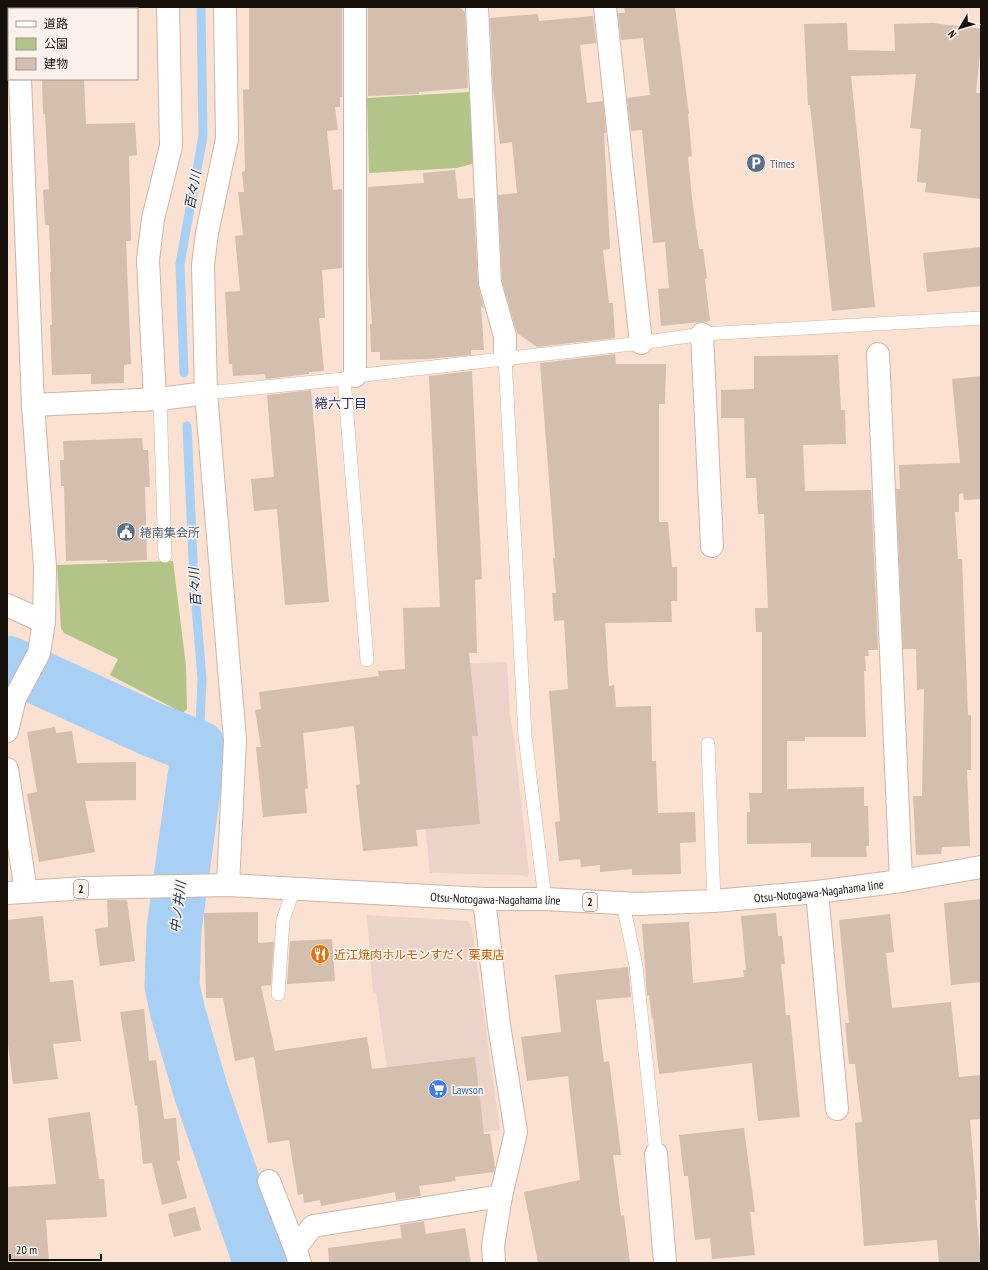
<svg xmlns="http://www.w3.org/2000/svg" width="988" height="1270" font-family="'PT Sans Narrow','Noto Sans JP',sans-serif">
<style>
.commercial{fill:#ebd3ca}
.green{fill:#b3c488}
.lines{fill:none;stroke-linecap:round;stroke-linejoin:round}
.stream{stroke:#a8cff4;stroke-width:9}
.river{stroke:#a8cff4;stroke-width:55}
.building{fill:#d4bead}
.lane-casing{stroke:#cdb5a6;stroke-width:14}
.street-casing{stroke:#cdb5a6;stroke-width:24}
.primary-casing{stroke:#cdb5a6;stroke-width:24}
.lane{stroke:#fff;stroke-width:13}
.street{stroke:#fff;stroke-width:22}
.primary{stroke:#fff;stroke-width:22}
.labels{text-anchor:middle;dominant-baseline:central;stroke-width:3.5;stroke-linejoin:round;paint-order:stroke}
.shield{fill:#fcf2ec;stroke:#5c544e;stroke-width:1}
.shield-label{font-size:11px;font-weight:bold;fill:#18100b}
.service-label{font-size:12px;fill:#4e5e75;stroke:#fcf2ec;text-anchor:start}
.street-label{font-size:12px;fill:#18100b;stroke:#fcf2ec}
.food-label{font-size:12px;fill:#c56008;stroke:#fcf2ec;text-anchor:start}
.shop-label{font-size:12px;fill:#366cbe;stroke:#fcf2ec;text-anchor:start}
.water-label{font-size:13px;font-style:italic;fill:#0f2c44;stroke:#fcf2ec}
.neighbourhood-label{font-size:13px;fill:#2d3872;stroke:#fcf2ec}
</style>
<rect width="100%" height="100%" fill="#fbe1d2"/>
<g class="commercial">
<polygon points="507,662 510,715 514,737 529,874 527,878 522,875 430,873 408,665"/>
<polygon points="367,915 468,921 472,929 500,1130 398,1144 376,992 373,993"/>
</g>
<g class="green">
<polygon points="469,92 475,163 457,168 369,173 367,98"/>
<polygon points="173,561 186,666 187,709 183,713 110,675 118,659 64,633 61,628 57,565"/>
</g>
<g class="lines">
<g class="stream">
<polyline points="184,373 180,264 203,136 201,7"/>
<polyline points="187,426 194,582 202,679 199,748"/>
</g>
<polyline class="river" points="7,663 151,729 199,748 174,929 172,986 178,1013 201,1092 261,1263"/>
</g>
<g class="building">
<polygon points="249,7 342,7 342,97 340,97 340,107 335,107 338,130 327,131 333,190 342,189 342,268 322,270 325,318 319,318 324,371 309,372 309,374 266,379 265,374 233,376 232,364 229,364 225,292 240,291 235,236 243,235 238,192 244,192 242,172 245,171 243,90 249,89"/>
<polygon points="368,7 459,7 465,12 468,88 419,92 419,94 368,96"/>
<polygon points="624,7 675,7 689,114 688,114 692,156 688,157 692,198 699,249 703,249 707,278 705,279 710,321 661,326 658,289 669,288 665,242 653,243 642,130 631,131 627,98 650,95 643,38 621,40 618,13 625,13"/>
<polygon points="538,14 539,21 593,16 596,43 580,45 587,103 603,101 606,133 604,133 610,249 603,250 609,303 613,303 615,338 537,347 517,333 502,281 498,195 517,193 512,142 500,144 493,86 490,18"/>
<polygon points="847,23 848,50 895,51 894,24 933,23 981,29 981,44 976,93 981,93 981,199 925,192 926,183 917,182 921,129 910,128 916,74 851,76 875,307 832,311 810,105 808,105 804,24"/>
<polygon points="42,79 84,79 86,124 135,123 137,155 129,156 131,241 126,241 131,364 124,365 124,383 91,384 91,374 52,375 50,325 52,325 50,272 51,272 49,225 45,225 43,190 49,189 45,114 43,114"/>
<polygon points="455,170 458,199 473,198 478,284 484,309 481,306 484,350 471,350 471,355 428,359 380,360 380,352 371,352 370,324 372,324 368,266 368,187 424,183 423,173"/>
<polygon points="981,247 981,286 927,292 923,253"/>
<polygon points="615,354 616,364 666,364 665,404 659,404 659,522 668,522 672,567 677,567 677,601 671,601 672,622 605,623 609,686 614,685 616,707 651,706 652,761 656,761 658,813 695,812 696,842 680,843 681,874 632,875 632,869 600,872 600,865 581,867 580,859 559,861 555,822 560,821 549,691 568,689 564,620 554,621 552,593 556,593 553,558 555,558 540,363"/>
<polygon points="838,355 841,410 845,410 846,444 803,445 805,491 871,490 878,650 868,650 869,656 865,656 866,671 864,671 866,737 805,737 805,741 787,741 787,789 864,787 864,806 868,806 869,846 866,846 867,857 811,857 811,843 747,844 747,812 750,812 749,793 762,793 762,632 756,632 755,608 768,608 764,514 758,514 756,478 746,478 744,418 721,418 721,390 754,389 754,356"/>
<polygon points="472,371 482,579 475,580 477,653 469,653 478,736 472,736 480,824 416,830 418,846 363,851 356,785 360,784 354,726 303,733 308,788 305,789 307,813 263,817 256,747 261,747 255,710 261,709 259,692 379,676 378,671 405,669 403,608 440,607 429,376"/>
<polygon points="981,376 981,499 964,500 963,493 959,494 959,512 955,512 958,559 962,559 968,715 971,715 971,770 967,770 970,846 942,847 941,854 916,855 913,796 922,796 924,689 917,690 916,649 903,649 896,489 900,489 899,465 960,463 952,379"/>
<polygon points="311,390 329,602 285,605 277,509 254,511 251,479 274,477 267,395"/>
<polygon points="142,438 143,450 148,450 150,487 145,487 147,560 107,562 107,560 66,561 64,486 61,486 60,460 64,460 63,441"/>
<polygon points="55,727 56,733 72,731 77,763 136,762 136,800 85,801 95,852 39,862 27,794 37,792 27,732"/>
<polygon points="981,899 981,982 951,985 944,903"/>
<polygon points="107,900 127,900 135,961 100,966 95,929 108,927"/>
<polygon points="258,912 258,943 274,942 271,985 261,986 275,1051 367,1037 372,1069 475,1057 484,1134 490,1134 495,1167 494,1172 455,1177 456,1181 419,1186 421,1196 396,1200 395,1192 321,1206 320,1200 304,1203 303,1194 298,1195 289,1140 268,1143 254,1057 235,1061 223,998 206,998 204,913"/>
<polygon points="776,913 778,936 782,936 785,964 781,964 786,1015 790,1015 800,1117 758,1121 752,1063 659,1074 653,1018 652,1019 649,995 647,996 642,924 689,922 693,983 744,977 743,970 746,970 741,916"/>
<polygon points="890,914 894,952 886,953 892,1008 951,1002 959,1077 981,1075 981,1119 970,1120 977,1200 975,1200 981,1263 939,1263 937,1240 864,1246 855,1123 862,1122 855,1064 849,1064 845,1023 849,1023 839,920"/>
<polygon points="43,916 50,982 73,980 81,1041 53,1044 58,1079 13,1084 7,1037 7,920"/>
<polygon points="332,939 335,981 287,984 290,941"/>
<polygon points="628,967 631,997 596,1000 604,1062 609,1061 617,1122 621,1155 613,1155 621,1216 624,1215 630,1263 538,1263 524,1192 580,1180 568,1076 527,1081 521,1037 561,1032 555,975"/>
<polygon points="144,1009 149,1061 156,1060 164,1119 176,1118 180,1160 177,1161 187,1198 162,1205 152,1163 143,1164 137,1105 135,1105 120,1012"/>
<polygon points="90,1112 99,1179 104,1179 107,1217 46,1220 49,1263 7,1263 7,1187 56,1184 48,1118"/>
<polygon points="744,1128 755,1212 750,1212 755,1255 712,1259 710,1238 695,1240 688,1176 684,1176 679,1135"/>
<polygon points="195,1207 201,1230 174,1237 168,1214"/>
<polygon points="424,1221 426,1234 465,1228 471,1263 329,1263 328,1248 402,1238 400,1225"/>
</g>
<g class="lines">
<defs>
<g id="lane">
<polyline points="505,358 525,736 545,899"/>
<polyline points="344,379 367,660"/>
<polyline points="206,393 344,379 355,376 641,343 702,334 981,318"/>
<polyline points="160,399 165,556"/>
<polyline points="708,744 714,901"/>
<polyline points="623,904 636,966 656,1154"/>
<polyline points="278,994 283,920 294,888"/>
</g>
<g id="street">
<polyline points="17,7 17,9"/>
<polyline points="225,7 227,139 207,233 203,265 206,393 235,740 228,885"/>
<polyline points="477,7 490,283 505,336 505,358"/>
<polyline points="605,7 641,343"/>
<polyline points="702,334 712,546"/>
<polyline points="878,354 901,881"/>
<polyline points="355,376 355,7"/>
<polyline points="155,399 148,260 153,219 171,146 168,7"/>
<polyline points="33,405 160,399 206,393"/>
<polyline points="7,605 44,622"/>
<polyline points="7,731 15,698 39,653 44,622 45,567 33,405 20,79"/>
<polyline points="7,769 26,891"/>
<polyline points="817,892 837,1109"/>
<polyline points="484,899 499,1025 516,1132 501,1196 493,1246 494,1263"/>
<polyline points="656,1154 665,1263"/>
<polyline points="269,1181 295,1248"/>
<polyline points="300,1263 295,1248 313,1226 501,1196"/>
</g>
<g id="primary">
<path id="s1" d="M7,893l79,-5 142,-3 256,14h61l93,5 76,-3 103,-9 84,-11 80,-14"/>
</g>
</defs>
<use href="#lane" class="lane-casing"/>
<use href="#street" class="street-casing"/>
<use href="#primary" class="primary-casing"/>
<use href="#lane" class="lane"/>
<use href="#street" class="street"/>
<use href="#primary" class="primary"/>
</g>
<defs>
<symbol id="parking-disc" viewBox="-11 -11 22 22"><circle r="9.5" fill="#5c6f8a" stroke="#fcf2ec"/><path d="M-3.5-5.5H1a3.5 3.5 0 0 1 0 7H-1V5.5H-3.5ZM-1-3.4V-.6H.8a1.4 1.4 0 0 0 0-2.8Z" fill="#fff"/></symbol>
<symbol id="civic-disc" viewBox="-11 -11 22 22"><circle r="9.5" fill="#5c6f8a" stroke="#fcf2ec"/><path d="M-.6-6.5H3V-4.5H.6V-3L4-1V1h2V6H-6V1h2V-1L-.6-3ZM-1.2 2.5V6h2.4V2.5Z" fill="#fff"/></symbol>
<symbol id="restaurant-disc" viewBox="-11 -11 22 22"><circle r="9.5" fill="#e8710a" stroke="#fcf2ec"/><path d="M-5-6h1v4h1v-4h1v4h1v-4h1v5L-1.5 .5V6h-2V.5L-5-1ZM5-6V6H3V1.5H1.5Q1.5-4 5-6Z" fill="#fff"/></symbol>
<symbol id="supermarket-disc" viewBox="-11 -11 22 22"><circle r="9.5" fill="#3f7fe0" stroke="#fcf2ec"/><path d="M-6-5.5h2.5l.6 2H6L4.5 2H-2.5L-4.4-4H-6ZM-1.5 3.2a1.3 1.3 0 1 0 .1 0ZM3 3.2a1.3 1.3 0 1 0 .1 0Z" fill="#fff"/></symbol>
</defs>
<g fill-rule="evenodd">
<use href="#parking-disc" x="745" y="152" width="22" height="22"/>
<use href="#civic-disc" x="115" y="521" width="22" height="22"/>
<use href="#restaurant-disc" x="309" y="943" width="22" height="22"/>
<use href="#supermarket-disc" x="427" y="1078" width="22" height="22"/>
</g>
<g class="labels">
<g class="shield">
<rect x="74" y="880" width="14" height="18" rx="3"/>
<rect x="583" y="893" width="14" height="18" rx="3"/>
</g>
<g class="shield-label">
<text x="81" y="889">2</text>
<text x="590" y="902">2</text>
</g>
<g class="service-label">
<text x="770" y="163">Times</text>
<text x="140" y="532">綣南集会所</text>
</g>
<g class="street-label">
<text stroke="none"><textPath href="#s1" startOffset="813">Otsu-Notogawa-Nagahama line</textPath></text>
<text stroke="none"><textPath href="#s1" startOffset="489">Otsu-Notogawa-Nagahama line</textPath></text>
</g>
<g class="food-label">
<text x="334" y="954">近江焼肉ホルモンすだく 栗東店</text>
</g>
<g class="shop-label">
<text x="452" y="1089">Lawson</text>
</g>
<g class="water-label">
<text transform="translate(193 190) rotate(-80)">百々川</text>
<text transform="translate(195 587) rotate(-94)">百々川</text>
<text transform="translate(178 907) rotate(-83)">中ノ井川</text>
</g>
<g class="neighbourhood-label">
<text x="341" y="403">綣六丁目</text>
</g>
</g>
<rect width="988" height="1270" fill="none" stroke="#18100b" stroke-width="16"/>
<rect x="8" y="8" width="130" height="72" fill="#fcf2ec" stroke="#a19892"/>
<rect x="16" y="21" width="20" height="6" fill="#ffffff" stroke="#a19892"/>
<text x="44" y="28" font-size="12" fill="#18100b">道路</text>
<rect x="16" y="38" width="20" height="12" fill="#b3c488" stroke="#a19892"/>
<text x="44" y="48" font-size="12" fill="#18100b">公園</text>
<rect x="16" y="58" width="20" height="12" fill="#d4bead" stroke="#a19892"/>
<text x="44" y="68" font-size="12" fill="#18100b">建物</text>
<g transform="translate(960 28) rotate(232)" stroke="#fcf2ec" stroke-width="3" paint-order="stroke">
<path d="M0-3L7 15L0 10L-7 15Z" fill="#18100b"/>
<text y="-6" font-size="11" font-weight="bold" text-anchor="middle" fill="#18100b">N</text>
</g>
<path d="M10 1254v6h91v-6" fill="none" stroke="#18100b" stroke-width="2"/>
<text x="16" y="1254" font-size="12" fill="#18100b" stroke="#fcf2ec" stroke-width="3" paint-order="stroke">20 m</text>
</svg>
